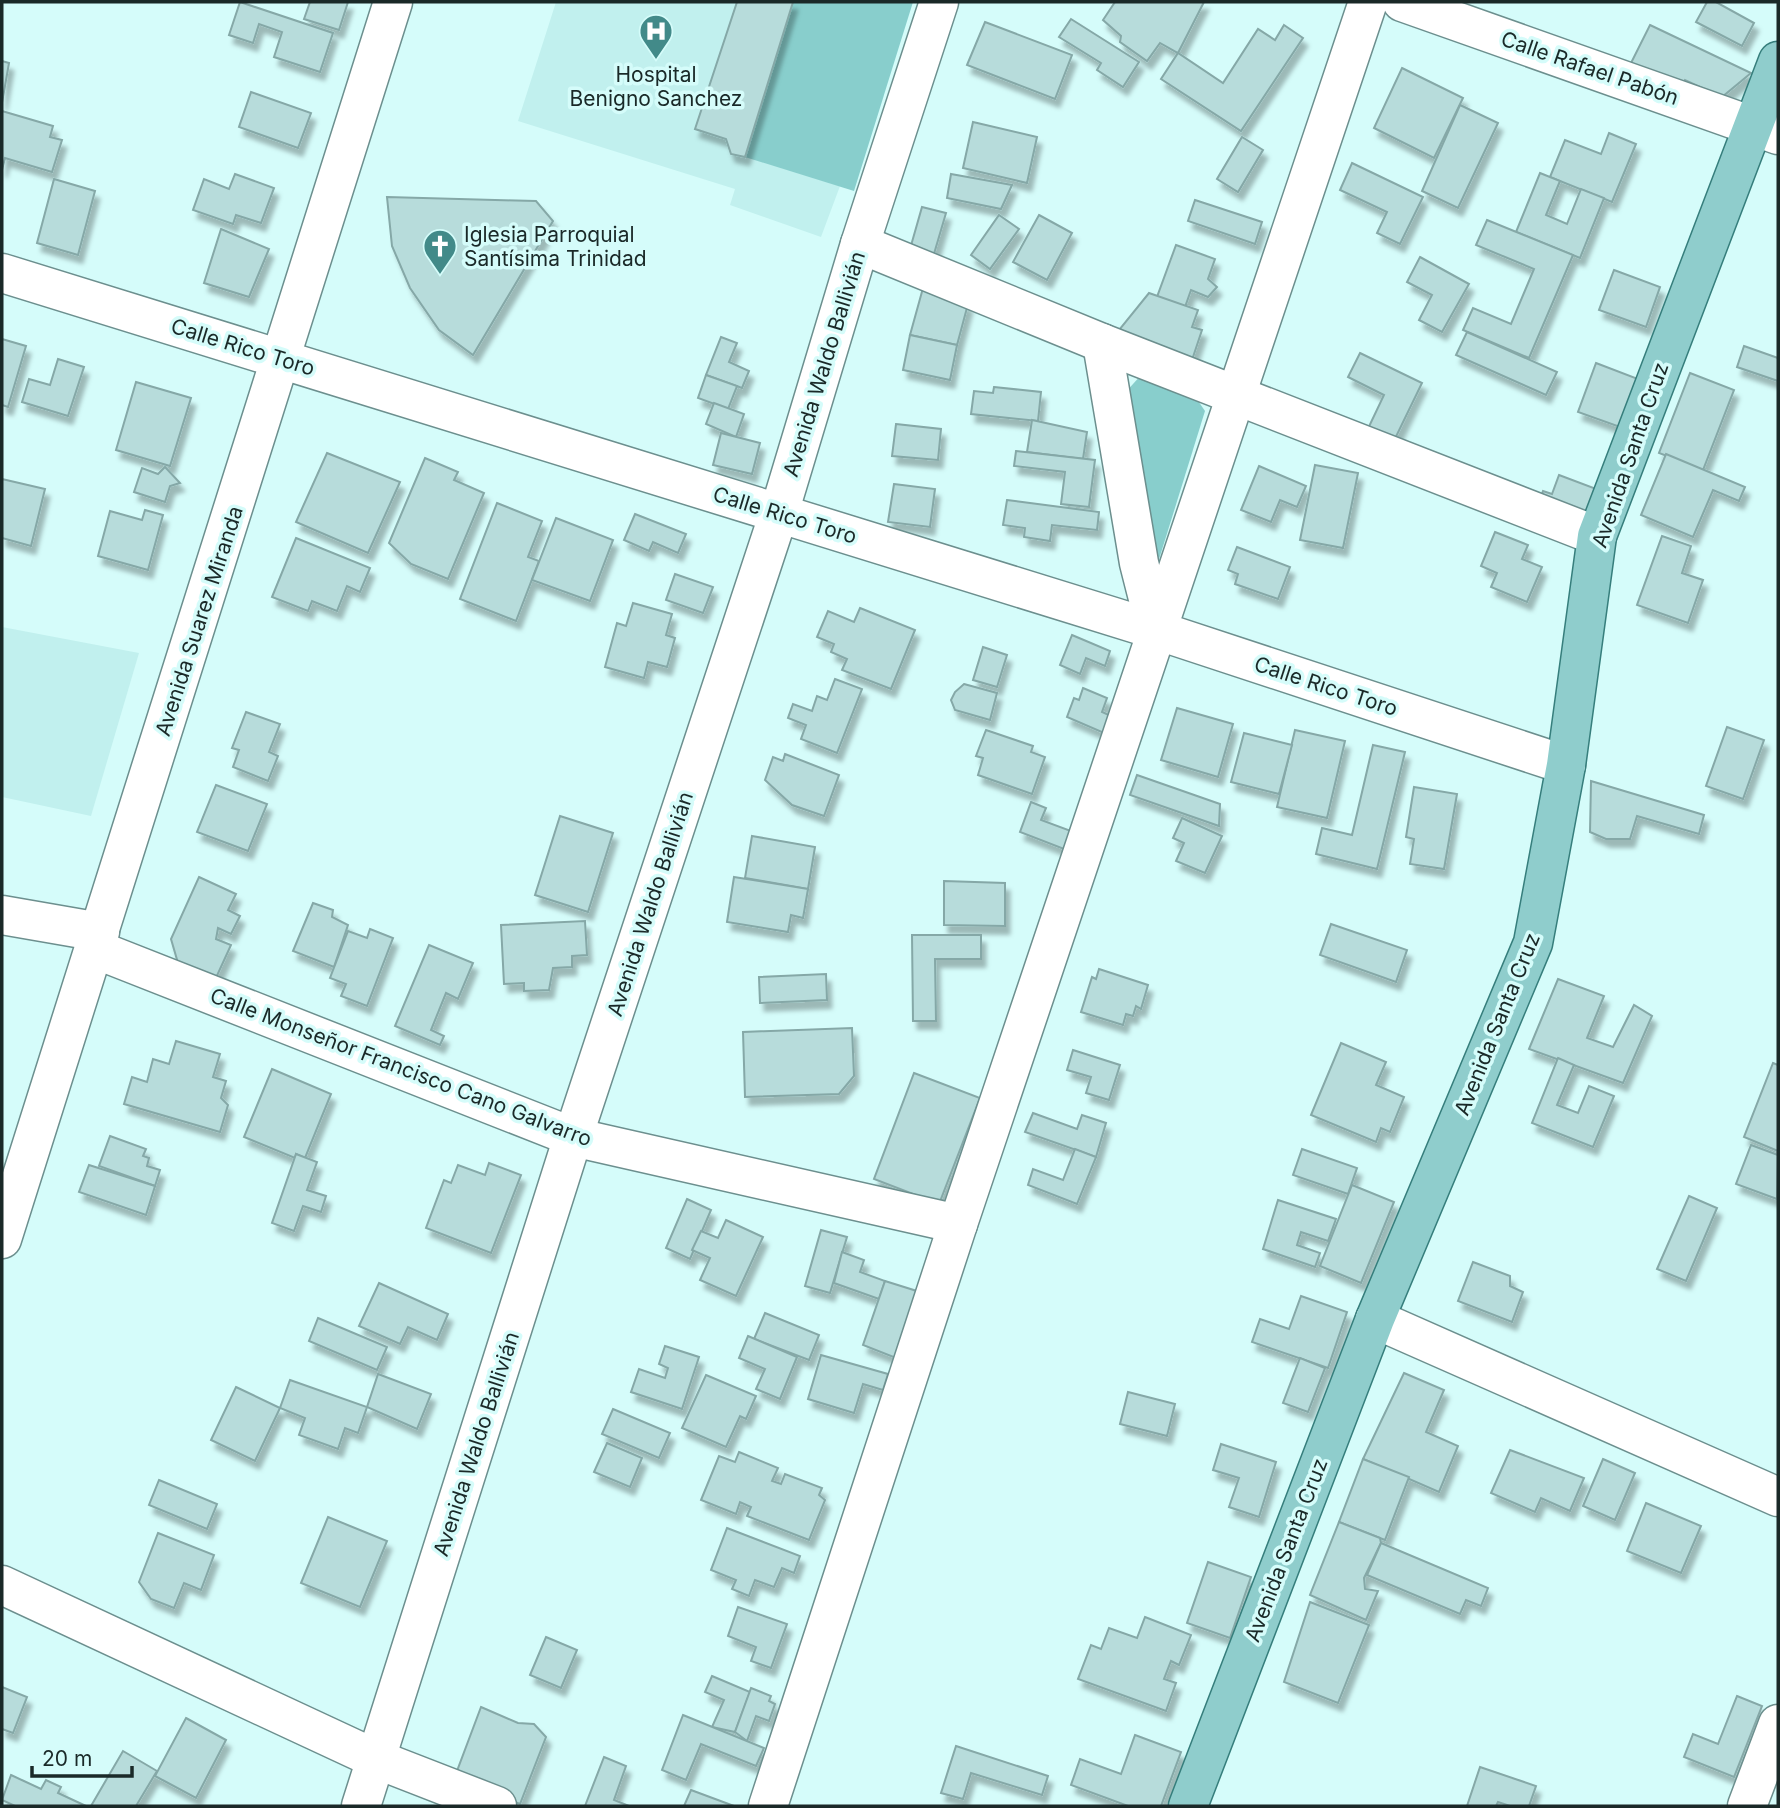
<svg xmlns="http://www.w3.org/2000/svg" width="1780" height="1808" font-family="Inter,sans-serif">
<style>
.built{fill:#c1f0ee}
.green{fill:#88cecc}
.building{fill:#b7dcdb;stroke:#85a8a7;stroke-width:2;filter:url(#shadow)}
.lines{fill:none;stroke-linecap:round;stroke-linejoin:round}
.minor-casing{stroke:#6c8f8e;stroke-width:41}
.major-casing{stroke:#367e7c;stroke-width:41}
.minor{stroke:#fff;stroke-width:38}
.major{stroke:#8fcdcc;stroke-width:38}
.labels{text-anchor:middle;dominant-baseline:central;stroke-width:7;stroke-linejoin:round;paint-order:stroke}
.street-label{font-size:21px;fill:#1a2928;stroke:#d5fcfa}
.poi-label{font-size:21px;fill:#1a2928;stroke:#d5fcfa}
</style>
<defs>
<filter id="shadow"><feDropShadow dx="4.5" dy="8" stdDeviation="2" flood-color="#0004"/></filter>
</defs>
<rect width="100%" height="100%" fill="#d5fcfa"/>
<g class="built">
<polygon points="556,2 793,2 746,156 840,186 821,237 730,205 735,189 518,121"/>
<polygon points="2,627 139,653 91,816 2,797"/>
</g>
<g class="green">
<polygon points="793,2 913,2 854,191 745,157"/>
<polygon points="1142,374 1194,395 1205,411 1156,569 1124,394"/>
</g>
<g class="building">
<polygon points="240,2 333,33 320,72 274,57 282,32 259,24 253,43 229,35"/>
<polygon points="310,2 348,2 339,30 304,19"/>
<polygon points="737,2 793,2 745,157 731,154 726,139 695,129"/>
<polygon points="1115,2 1204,2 1178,53 1160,43 1147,61 1120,42 1121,36 1103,20"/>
<polygon points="1707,2 1716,2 1754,23 1742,46 1696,22"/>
<polygon points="1071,19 1139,62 1123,87 1097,70 1101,63 1059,37"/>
<polygon points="985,22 1072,55 1055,99 967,65"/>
<polygon points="1284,25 1303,38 1241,131 1161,79 1178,53 1223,83 1258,29 1275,40"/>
<polygon points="1650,25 1751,73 1722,97 1685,80 1681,89 1630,65"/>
<polygon points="2,61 9,63 2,103"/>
<polygon points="1402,68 1463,98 1434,158 1374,128"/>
<polygon points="251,92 311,113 298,148 239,127"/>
<polygon points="1460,105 1498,123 1458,208 1422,191"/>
<polygon points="2,111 53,126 50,137 62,140 52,172 5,158 2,170"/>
<polygon points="973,122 1037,137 1027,183 963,168"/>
<polygon points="1609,133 1636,144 1612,202 1550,177 1565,140 1601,154"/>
<polygon points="1242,137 1263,150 1238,192 1217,179"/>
<polygon points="1352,163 1423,197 1400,244 1377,233 1387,212 1340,190"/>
<polygon points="1540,173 1560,181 1546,215 1567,224 1581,189 1604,198 1580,258 1516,232"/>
<polygon points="235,174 274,188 261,223 236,215 233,224 193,210 204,179 229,189"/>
<polygon points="951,174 1012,185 1001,209 947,198"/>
<polygon points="54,179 95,191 78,255 37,243"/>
<polygon points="387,197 536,201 553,221 473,355 439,330 410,288 392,246"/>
<polygon points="1195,200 1262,222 1255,244 1188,221"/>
<polygon points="922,207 946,213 931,264 910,249"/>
<polygon points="999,215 1019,229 990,269 971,255"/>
<polygon points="1039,215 1072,233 1047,280 1013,262"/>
<polygon points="1487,220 1573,255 1529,358 1463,330 1473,308 1511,324 1534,269 1476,245"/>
<polygon points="221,229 269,249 249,297 204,283"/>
<polygon points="1176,245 1215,259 1208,279 1217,287 1208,297 1191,290 1185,307 1157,297"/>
<polygon points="1420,257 1469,284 1442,332 1419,320 1432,295 1407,282"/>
<polygon points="1614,270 1660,287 1646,327 1599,310"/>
<polygon points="923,288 968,304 957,345 910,335"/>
<polygon points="1149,293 1198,310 1192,327 1202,330 1192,360 1119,330"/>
<polygon points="1467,332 1557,372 1546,395 1456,355"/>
<polygon points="910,335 957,345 950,380 903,370"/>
<polygon points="721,337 737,343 729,362 749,371 742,388 706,375"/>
<polygon points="2,339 26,346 8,407 2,405"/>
<polygon points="1744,346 1778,358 1778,381 1737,367"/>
<polygon points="1360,353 1422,383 1390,449 1364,437 1384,395 1348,377"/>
<polygon points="58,359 84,367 68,416 22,402 29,379 50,385"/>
<polygon points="1596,363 1638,379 1620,427 1578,412"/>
<polygon points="1690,373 1734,390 1703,470 1659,453"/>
<polygon points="706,375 737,386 728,409 698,398"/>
<polygon points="136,382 191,398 170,466 116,450"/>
<polygon points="994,387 1041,392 1038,421 971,414 974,391 993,393"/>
<polygon points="714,403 744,414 736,437 706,424"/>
<polygon points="1032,420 1087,432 1083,459 1027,452"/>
<polygon points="896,424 941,429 938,460 892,456"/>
<polygon points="721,433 760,443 752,474 713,465"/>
<polygon points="1016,451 1095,460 1089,507 1061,504 1065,472 1014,466"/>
<polygon points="327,453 400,482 368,553 296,522"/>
<polygon points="1666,454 1745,487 1739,501 1713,490 1693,537 1641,515"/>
<polygon points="425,458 458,472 454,480 484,493 448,579 411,564 389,543"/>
<polygon points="1315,465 1358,473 1343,548 1300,540"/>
<polygon points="1259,466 1306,486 1297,507 1280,500 1271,522 1241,510"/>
<polygon points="165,467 180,483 170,486 165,502 134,492 142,468 158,474"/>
<polygon points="1559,475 1599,490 1587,523 1538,505 1543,491 1552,494"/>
<polygon points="2,479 45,489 31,546 2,538"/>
<polygon points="894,484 935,489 930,527 888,522"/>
<polygon points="1007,500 1099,512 1097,530 1052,525 1050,541 1024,537 1025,528 1003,525"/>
<polygon points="497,503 542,521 528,557 539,561 516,621 460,599"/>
<polygon points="145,510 163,515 148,570 98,556 110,511 142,520"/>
<polygon points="635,514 686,534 678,553 653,542 649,551 624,540"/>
<polygon points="556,518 613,540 590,601 532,580"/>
<polygon points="1495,532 1528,545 1522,559 1542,567 1527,602 1491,587 1497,573 1481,566"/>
<polygon points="1662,536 1691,546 1682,573 1703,580 1688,623 1637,605"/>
<polygon points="296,538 370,568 360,592 347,586 337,611 312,601 308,611 272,597"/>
<polygon points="1237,547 1290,567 1278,599 1235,584 1238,574 1228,570"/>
<polygon points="675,574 713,587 703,613 666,600"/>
<polygon points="633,603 672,614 666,635 675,638 667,667 648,662 644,678 605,667 617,623 626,626"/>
<polygon points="860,608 915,630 891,689 842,670 847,659 831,652 834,644 817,637 828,611 854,622"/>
<polygon points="1072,635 1110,651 1105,666 1086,658 1080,674 1060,665"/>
<polygon points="983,647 1007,655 997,687 973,680"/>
<polygon points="835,679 862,689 837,753 801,739 806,725 788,718 793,704 812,711 817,696 827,700"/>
<polygon points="964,684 997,693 990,720 955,710 951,700 955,692"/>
<polygon points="1083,688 1107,698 1102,712 1111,716 1104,733 1067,717 1074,698 1079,700"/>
<polygon points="1177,708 1233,724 1218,777 1161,760"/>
<polygon points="246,712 280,724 269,752 278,756 268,781 233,767 239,750 232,748"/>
<polygon points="1727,727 1764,740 1743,799 1706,786"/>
<polygon points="986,730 1033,746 1031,752 1045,757 1032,794 978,775 983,758 976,756"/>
<polygon points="1295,730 1345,741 1327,818 1277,807"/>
<polygon points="1244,733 1292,745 1279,794 1231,782"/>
<polygon points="1373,745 1405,752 1377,869 1316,854 1322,828 1352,835"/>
<polygon points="785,754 839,775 824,816 792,805 765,780 773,757 783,761"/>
<polygon points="1137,775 1220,804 1219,826 1130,795"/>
<polygon points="1591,781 1704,815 1699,834 1637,816 1630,839 1606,839 1590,832"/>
<polygon points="216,785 267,804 248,851 197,832"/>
<polygon points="1414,787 1457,794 1444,869 1410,864 1414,839 1406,837"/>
<polygon points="1031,802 1046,808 1041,820 1071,831 1064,849 1020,832"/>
<polygon points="560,816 613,833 588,912 535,895"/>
<polygon points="1182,818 1222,836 1205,873 1176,861 1184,843 1173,838"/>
<polygon points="752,836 815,847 808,889 745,878"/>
<polygon points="199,877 236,894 228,910 240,916 231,934 218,928 216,939 231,945 215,980 178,963 171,939"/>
<polygon points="734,877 808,889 803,918 791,915 788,932 727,922"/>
<polygon points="944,881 1005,883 1005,926 944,925"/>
<polygon points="313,903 333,910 332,917 348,925 334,967 293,951"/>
<polygon points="585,921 587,955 572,956 572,967 553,968 549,990 524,991 524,983 504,984 501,925"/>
<polygon points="1331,924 1407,950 1396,982 1320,955"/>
<polygon points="370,929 393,938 367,1006 341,996 346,984 330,978 348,931 367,938"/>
<polygon points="912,935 981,935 981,959 935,959 936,1021 913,1021"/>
<polygon points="429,945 473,963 458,999 446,993 431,1030 444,1036 440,1045 395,1026"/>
<polygon points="1099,969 1148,985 1141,1009 1136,1006 1133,1016 1126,1014 1123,1025 1081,1012 1092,977 1096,979"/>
<polygon points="826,974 827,1000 760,1003 759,977"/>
<polygon points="1558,979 1604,996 1587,1038 1613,1047 1634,1005 1652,1016 1623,1083 1529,1049"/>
<polygon points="852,1028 854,1076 839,1094 745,1097 743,1032"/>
<polygon points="176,1041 220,1054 213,1077 226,1081 221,1098 228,1105 220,1132 124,1104 132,1077 147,1082 153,1059 169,1064"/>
<polygon points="1341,1043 1386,1062 1376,1085 1404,1097 1390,1132 1381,1128 1376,1142 1311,1115"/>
<polygon points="1073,1050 1120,1065 1109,1100 1086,1093 1091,1077 1067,1070"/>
<polygon points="1558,1058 1574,1065 1557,1105 1578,1113 1589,1086 1614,1096 1593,1147 1532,1123"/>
<polygon points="1773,1063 1778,1065 1778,1151 1744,1137"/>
<polygon points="272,1069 331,1094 305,1158 296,1154 295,1158 244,1137"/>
<polygon points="914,1073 980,1098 939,1204 874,1179"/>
<polygon points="1033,1113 1077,1129 1082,1115 1106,1123 1096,1157 1025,1132"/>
<polygon points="110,1136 146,1149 143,1156 149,1158 147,1166 160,1170 155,1186 99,1166"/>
<polygon points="1751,1145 1778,1155 1777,1199 1736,1184"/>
<polygon points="1075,1149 1096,1157 1077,1204 1028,1185 1033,1169 1063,1180"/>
<polygon points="1302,1149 1357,1168 1348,1194 1293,1175"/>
<polygon points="296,1154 317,1162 307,1190 326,1196 321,1212 303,1206 294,1231 272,1223"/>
<polygon points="489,1163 521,1175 491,1253 426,1228 444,1180 451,1183 458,1165 485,1175"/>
<polygon points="89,1165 155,1186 146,1215 79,1192"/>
<polygon points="1352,1185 1394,1202 1361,1283 1320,1266"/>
<polygon points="1689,1196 1717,1208 1686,1281 1657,1269"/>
<polygon points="687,1199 711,1210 690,1259 666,1248"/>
<polygon points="1278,1200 1336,1219 1328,1241 1301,1232 1297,1245 1320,1253 1315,1267 1263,1249"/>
<polygon points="726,1220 763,1237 736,1296 700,1280 710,1258 692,1250 701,1231 718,1238"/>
<polygon points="821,1230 847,1237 830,1293 805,1286"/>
<polygon points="842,1252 864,1260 860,1272 885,1281 879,1299 834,1283"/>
<polygon points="1473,1262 1510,1276 1510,1286 1523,1292 1512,1322 1458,1301"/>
<polygon points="885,1281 920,1292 896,1358 863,1345"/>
<polygon points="379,1283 448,1314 437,1340 408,1327 400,1344 359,1326"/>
<polygon points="1301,1296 1347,1312 1328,1368 1252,1342 1260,1319 1289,1329"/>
<polygon points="765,1313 819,1335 809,1360 754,1339"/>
<polygon points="318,1318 387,1347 377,1370 309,1341"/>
<polygon points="748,1336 797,1357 780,1399 756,1389 765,1369 739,1358"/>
<polygon points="665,1346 699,1357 682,1409 631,1392 639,1369 665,1378 668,1368 659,1364"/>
<polygon points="821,1355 888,1374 883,1390 863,1384 854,1413 808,1399"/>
<polygon points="1300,1358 1325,1368 1308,1412 1283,1403"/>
<polygon points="1404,1373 1444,1390 1426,1432 1458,1446 1439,1492 1363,1459"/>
<polygon points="378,1374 431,1394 417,1429 367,1407"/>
<polygon points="706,1375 756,1396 746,1419 740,1416 726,1447 682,1428"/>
<polygon points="290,1380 367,1407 358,1433 345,1428 338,1449 299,1435 305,1418 280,1408"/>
<polygon points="236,1387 280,1408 255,1461 211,1440"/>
<polygon points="1128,1392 1175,1404 1167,1436 1120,1424"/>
<polygon points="613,1409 670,1433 659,1458 602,1434"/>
<polygon points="607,1443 642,1458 630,1487 594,1472"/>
<polygon points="1221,1444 1276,1462 1259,1517 1229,1507 1239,1478 1213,1470"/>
<polygon points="1510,1450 1584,1478 1570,1511 1541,1498 1535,1512 1491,1493"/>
<polygon points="739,1452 778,1468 772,1481 781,1484 785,1474 822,1488 819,1495 825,1500 809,1540 747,1516 751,1507 740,1502 736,1514 701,1500 719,1456 735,1462"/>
<polygon points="1363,1459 1409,1477 1385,1540 1339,1522"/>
<polygon points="1603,1459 1635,1473 1615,1520 1583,1506"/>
<polygon points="159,1480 217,1504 207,1529 149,1505"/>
<polygon points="1646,1503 1701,1526 1681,1573 1627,1551"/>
<polygon points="328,1517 387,1541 360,1607 301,1583"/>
<polygon points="1339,1522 1380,1538 1381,1543 1364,1578 1365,1589 1378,1591 1366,1620 1310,1595"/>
<polygon points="727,1528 800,1556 794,1573 782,1568 774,1587 755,1580 749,1596 732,1589 736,1580 711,1570"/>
<polygon points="158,1533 214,1555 201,1590 184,1583 174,1608 151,1599 139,1582"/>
<polygon points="1381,1543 1488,1588 1481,1606 1466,1600 1460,1614 1367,1575"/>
<polygon points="1208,1562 1251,1577 1230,1638 1187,1623"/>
<polygon points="1310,1602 1369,1625 1338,1703 1284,1682"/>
<polygon points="738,1607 787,1624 771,1668 751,1661 756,1647 728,1636"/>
<polygon points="1145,1617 1191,1635 1179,1665 1171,1661 1164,1679 1176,1683 1166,1711 1078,1679 1091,1645 1101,1649 1109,1628 1137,1638"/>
<polygon points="546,1637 577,1650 561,1688 530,1675"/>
<polygon points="712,1676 750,1692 735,1732 712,1727 724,1700 705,1692"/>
<polygon points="2,1687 27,1697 13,1733 2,1729"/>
<polygon points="751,1688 771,1696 769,1701 775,1704 769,1721 756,1716 747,1741 735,1732"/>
<polygon points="1737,1696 1762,1706 1734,1777 1684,1757 1693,1734 1718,1744"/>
<polygon points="481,1707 518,1723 534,1724 546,1737 520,1804 454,1779"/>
<polygon points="683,1715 764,1748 756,1766 701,1744 686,1780 662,1770"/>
<polygon points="186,1718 226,1740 196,1798 155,1776"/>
<polygon points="1135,1735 1181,1752 1161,1806 1128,1806 1071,1785 1080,1759 1121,1774"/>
<polygon points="956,1746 1048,1776 1042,1795 971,1773 963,1799 941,1793"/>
<polygon points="123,1751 157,1771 136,1806 91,1806"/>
<polygon points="604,1757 626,1766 614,1800 629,1806 585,1806"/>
<polygon points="1480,1767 1536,1786 1529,1806 1510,1806 1498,1802 1496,1806 1467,1806"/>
<polygon points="11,1775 41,1789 46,1780 61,1787 58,1793 86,1806 15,1806 2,1800"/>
<polygon points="691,1790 734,1806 684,1806"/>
</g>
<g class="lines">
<defs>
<g id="minor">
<polyline points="1402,2 1778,135"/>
<polyline points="860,244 1102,343 1597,536"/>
<polyline points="2,273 1156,630 1566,765"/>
<polyline points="1102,343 1139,563 1156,630"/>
<polyline points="2,915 100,932"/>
<polyline points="95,949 573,1137 958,1224"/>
<polyline points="2,1239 393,2"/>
<polyline points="1375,1319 1778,1497"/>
<polyline points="2,1585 376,1759 497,1806"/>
<polyline points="361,1806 573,1137 779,513 860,244 939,2"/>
<polyline points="768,1806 958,1224 1368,2"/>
<polyline points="1747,1806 1778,1724"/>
</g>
<polyline id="major" points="1188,1806 1375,1319 1533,943 1566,765 1597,536 1778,61"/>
</defs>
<use href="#minor" class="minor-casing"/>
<use href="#major" class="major-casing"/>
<use href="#minor" class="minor"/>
<use href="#major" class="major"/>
</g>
<defs>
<symbol id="hospital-pin" viewBox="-11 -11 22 30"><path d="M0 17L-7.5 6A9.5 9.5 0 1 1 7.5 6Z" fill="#428a89" stroke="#d5fcfa"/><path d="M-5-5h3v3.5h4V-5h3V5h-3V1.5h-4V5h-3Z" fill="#fff"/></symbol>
<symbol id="church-pin" viewBox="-11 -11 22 30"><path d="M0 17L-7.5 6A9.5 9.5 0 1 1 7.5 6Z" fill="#428a89" stroke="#d5fcfa"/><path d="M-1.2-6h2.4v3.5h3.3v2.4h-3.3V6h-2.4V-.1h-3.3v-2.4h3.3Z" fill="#fff"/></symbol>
</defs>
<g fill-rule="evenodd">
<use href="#hospital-pin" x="637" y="12" width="38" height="52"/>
<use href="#church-pin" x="421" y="227" width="38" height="52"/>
</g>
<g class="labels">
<g class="street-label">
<text transform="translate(1590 68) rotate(19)">Calle Rafael Pabón</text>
<text transform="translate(243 347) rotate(17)">Calle Rico Toro</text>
<text transform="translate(824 364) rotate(-73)">Avenida Waldo Ballivián</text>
<text transform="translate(1630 455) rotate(-71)">Avenida Santa Cruz</text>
<text transform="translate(785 515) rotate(17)">Calle Rico Toro</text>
<text transform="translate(199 621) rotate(-72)">Avenida Suarez Miranda</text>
<text transform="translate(1326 686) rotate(18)">Calle Rico Toro</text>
<text transform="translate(650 904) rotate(-72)">Avenida Waldo Ballivián</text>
<text transform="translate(1497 1024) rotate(-68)">Avenida Santa Cruz</text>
<text transform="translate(401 1067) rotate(21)">Calle Monseñor Francisco Cano Galvarro</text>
<text transform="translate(476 1444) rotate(-72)">Avenida Waldo Ballivián</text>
<text transform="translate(1286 1550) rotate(-69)">Avenida Santa Cruz</text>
</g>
<g class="poi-label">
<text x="656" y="74">Hospital<tspan x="656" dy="24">Benigno Sanchez</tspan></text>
<text x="464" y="234" text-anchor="start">Iglesia Parroquial<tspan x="464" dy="24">Santísima Trinidad</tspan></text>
</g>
</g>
<rect width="1780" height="1808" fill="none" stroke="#1a2928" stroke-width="7"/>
<path d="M32 1766v10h100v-10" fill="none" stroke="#1a2928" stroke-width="3.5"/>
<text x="42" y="1766" font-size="21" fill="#1a2928" stroke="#d5fcfa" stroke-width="5" paint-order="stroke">20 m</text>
</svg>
